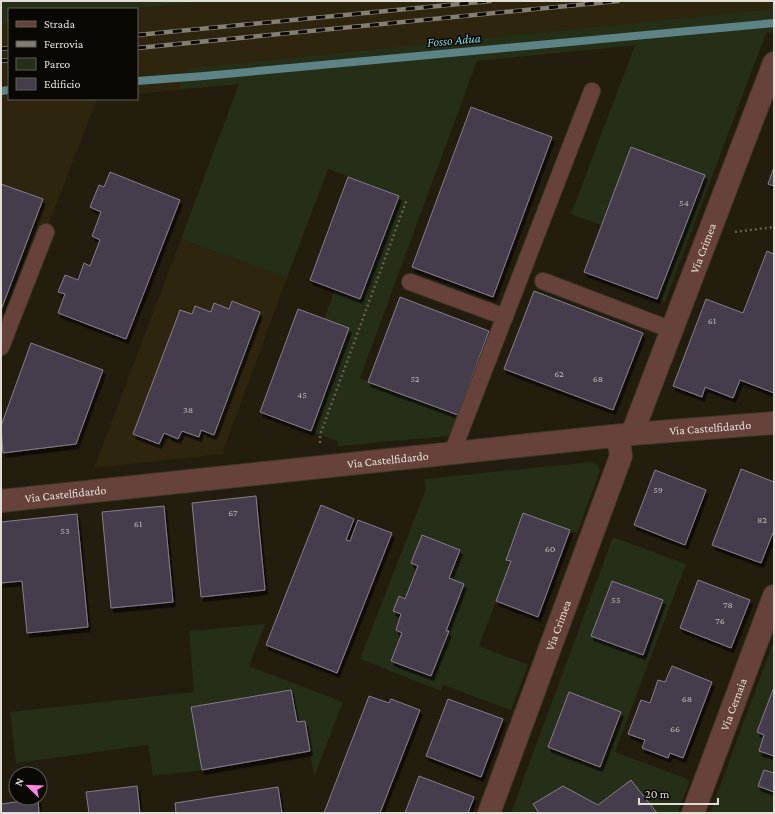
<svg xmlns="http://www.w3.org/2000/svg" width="775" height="814" font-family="'Crimson Pro',serif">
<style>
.built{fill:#2e250f}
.green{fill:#252e16;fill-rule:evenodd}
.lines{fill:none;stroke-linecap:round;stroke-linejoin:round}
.stream{stroke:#5d8387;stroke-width:8}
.building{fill:#453c4c;stroke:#877d8e;filter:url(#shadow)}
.lane-casing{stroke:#3e3829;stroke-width:18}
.street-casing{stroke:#3e3829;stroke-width:24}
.path{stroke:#655f51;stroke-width:2.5;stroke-dasharray:2 3;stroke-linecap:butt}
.lane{stroke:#67423a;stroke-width:16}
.street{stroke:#67423a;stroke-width:22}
.rail-casing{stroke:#847f72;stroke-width:4.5}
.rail{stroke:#0a0803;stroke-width:3;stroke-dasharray:9;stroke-linecap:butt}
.labels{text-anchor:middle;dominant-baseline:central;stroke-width:3;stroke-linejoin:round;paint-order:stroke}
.number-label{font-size:10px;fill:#bbb6b2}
.street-label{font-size:12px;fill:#e2ded4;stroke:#0a0803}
.water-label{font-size:13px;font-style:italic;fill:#7bd6e8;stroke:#0a0803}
</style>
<defs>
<filter id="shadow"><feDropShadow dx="2.5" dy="4.5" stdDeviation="0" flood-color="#0009"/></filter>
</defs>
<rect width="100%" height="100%" fill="#231d0d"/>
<g class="built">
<polygon points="192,1 774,1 774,32 137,94 137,9 133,9 192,3"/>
<polygon points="9,23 9,99 97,99 1,347 1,24"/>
<polygon points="181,239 287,278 222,454 94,468"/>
</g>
<g class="green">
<polygon points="1,1 192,1 192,3 133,9 9,9 9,23 1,24"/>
<path d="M774,9v23l-8,1 -101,269 -8,-3 48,-124 -74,-28 -30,78 -30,-11 64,-169 -158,16 -117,317 98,37 -8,21 -111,10 -2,-5 -26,-10 38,-102 -25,-10 11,-30 25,9 39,-102 -71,-27 -41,109 -106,-39 58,-155 -58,5c-1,-10 1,-16 11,-21z"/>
<path d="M592,462l6,3 2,6 -23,62 -54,-20 -17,46 5,2 -32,85 49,19 -17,45 -68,-25 -2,6 -81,-32 66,-170 -2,-10zM422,535l38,15 -11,28 -3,53 3,1 -18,44 -40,-15 11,-28 -6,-3 5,-16 -2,-18 6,3 13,-33 -7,-3z"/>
<path d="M613,537l73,27 -71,188 75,28 -12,33h-21l-59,-8 -35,-19 -30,18 6,9h-28zM612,581l51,19 -20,55 -51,-19zM569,692l52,20 -21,55z"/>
<polygon points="265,624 249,666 343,702 314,777 305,721 297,722 192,707 202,770 153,776 148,745 16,763 10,712 194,692 189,631"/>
<polygon points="774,640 774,687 757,732 764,735 759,751 774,756 774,773 764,770 759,786 774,792 774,813 710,813"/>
</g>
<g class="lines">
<g class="stream">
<polyline points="137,81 204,76 774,23"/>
<polyline points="1,91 9,90"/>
</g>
</g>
<g class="building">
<polygon points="471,107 552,137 493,297 412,267"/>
<polygon points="631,147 705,175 657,299 584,272"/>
<polygon points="774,167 774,186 768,184"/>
<polygon points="110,172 180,200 126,339 58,313 65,294 58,292 65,275 78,280 84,263 90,266 100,240 92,236 101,212 90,207 99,185 104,187"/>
<polygon points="348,177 399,196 360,299 310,280"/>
<polygon points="1,184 43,199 1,310"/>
<polygon points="767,251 774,254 774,393 740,380 733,398 705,387 702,397 673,386 706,299 743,313"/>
<polygon points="534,291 643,333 613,410 504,369"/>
<polygon points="400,297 489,331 458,415 368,382"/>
<polygon points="232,301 260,312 214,435 201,430 199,437 182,431 178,439 164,433 159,444 133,434 180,310 192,314 195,306 211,312 214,303 229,309"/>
<polygon points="298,309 349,328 311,431 260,412"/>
<polygon points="31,343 103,370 76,444 3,453 1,426"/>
<polygon points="741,469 774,482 774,530 761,563 712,545"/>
<polygon points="655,470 706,490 685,545 634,525"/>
<polygon points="256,496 265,590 201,597 192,503"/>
<polygon points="321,505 354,519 346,540 350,541 358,520 392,533 337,673 266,645"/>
<polygon points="164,506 173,602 111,608 102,512"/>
<polygon points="523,513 570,530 538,617 496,601 511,561 506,560"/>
<polygon points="77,514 88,627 27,633 22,581 1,583 1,522"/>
<polygon points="422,535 460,550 449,578 464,584 446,631 449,631 431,676 391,661 402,633 396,630 401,614 393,611 399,596 405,599 418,566 411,563"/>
<polygon points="698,580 750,600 731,648 680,628"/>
<polygon points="612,581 663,600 643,655 591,636"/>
<polygon points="672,666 712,682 683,758 670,753 668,758 642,748 645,740 628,734 641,700 650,703 658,680 665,682"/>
<polygon points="774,687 774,756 759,751 764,735 757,732"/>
<polygon points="291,690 297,722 305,721 310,751 202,770 191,707"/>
<polygon points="569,692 621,712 600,767 548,747"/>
<polygon points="369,696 389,703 391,699 420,710 380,813 324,813"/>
<polygon points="448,699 503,719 481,777 426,756"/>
<polygon points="764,770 774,773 774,792 758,786"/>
<polygon points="419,776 474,797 468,813 405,813"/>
<polygon points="631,780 657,813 539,813 533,804 563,786 598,805"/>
<polygon points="137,786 140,813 89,813 86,792"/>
<polygon points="278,787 282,813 176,813 175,803"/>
<polygon points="38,799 39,813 1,813 1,804"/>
</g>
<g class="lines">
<defs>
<g id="lane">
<polyline points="543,281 672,330"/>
<polyline points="410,282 505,317"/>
<polyline points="1,347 46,232"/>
<polyline points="452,453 592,91"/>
</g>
<g id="street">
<path id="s1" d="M632,434l142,-371"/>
<path id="s2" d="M1,501l631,-67 142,-11"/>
<path id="s3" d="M489,813l132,-357 -3,-20"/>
<path id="s4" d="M693,813l81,-217"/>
</g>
</defs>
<use href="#lane" class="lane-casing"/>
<use href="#street" class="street-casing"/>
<g class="path">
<polyline points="735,232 774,227"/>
<polyline points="320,443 320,435 407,199"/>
</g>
<use href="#lane" class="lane"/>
<use href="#street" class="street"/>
<defs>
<g id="rail">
<polyline points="137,35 490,1"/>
<polyline points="137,48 618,1"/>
<polyline points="1,49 9,48"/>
<polyline points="1,61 9,60"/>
</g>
</defs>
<use href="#rail" class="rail-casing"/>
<use href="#rail" class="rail"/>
</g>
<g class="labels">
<g class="number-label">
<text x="684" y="202">54</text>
<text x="712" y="320">61</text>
<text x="559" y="373">62</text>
<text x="415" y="378">52</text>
<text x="598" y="378">68</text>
<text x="302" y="394">45</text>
<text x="188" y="409">38</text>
<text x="658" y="489">59</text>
<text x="233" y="512">67</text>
<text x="762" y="519">82</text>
<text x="138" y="523">61</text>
<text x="65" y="530">53</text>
<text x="550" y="548">60</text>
<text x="616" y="599">55</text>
<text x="728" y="604">78</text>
<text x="720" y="620">76</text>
<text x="687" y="698">68</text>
<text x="675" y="728">66</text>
</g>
<g class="street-label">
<text stroke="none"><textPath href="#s1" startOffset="199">Via Crimea</textPath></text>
<text stroke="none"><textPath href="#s2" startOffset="713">Via Castelfidardo</textPath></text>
<text stroke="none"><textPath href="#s2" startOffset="389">Via Castelfidardo</textPath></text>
<text stroke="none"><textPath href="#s2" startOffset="65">Via Castelfidardo</textPath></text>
<text stroke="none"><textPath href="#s3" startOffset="200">Via Crimea</textPath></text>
<text stroke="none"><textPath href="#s4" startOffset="116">Via Cernaia</textPath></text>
</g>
<g class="water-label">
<text transform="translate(454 40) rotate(-5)">Fosso Adua</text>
</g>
</g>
<rect width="775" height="814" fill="none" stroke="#e2ded4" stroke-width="4"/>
<rect x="8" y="8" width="130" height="92" fill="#0a0803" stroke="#605e57"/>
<rect x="16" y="21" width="20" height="6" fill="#67423a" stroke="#605e57"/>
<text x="44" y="28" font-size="12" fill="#e2ded4">Strada</text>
<rect x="16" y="41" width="20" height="6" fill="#847f72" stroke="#605e57"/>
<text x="44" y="48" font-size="12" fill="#e2ded4">Ferrovia</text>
<rect x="16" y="58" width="20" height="12" fill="#252e16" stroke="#605e57"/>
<text x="44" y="68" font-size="12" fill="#e2ded4">Parco</text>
<rect x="16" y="78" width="20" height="12" fill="#453c4c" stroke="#605e57"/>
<text x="44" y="88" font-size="12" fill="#e2ded4">Edificio</text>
<g transform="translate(28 786) rotate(293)"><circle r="19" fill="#0a0803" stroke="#605e57"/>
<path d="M0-3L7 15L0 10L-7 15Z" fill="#ff85de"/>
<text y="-6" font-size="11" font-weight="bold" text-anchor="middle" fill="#e2ded4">N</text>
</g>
<path d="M639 798v6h79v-6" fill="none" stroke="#e2ded4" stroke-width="2"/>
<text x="645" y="798" font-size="12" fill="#e2ded4" stroke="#0a0803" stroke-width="3" paint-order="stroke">20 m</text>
</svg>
